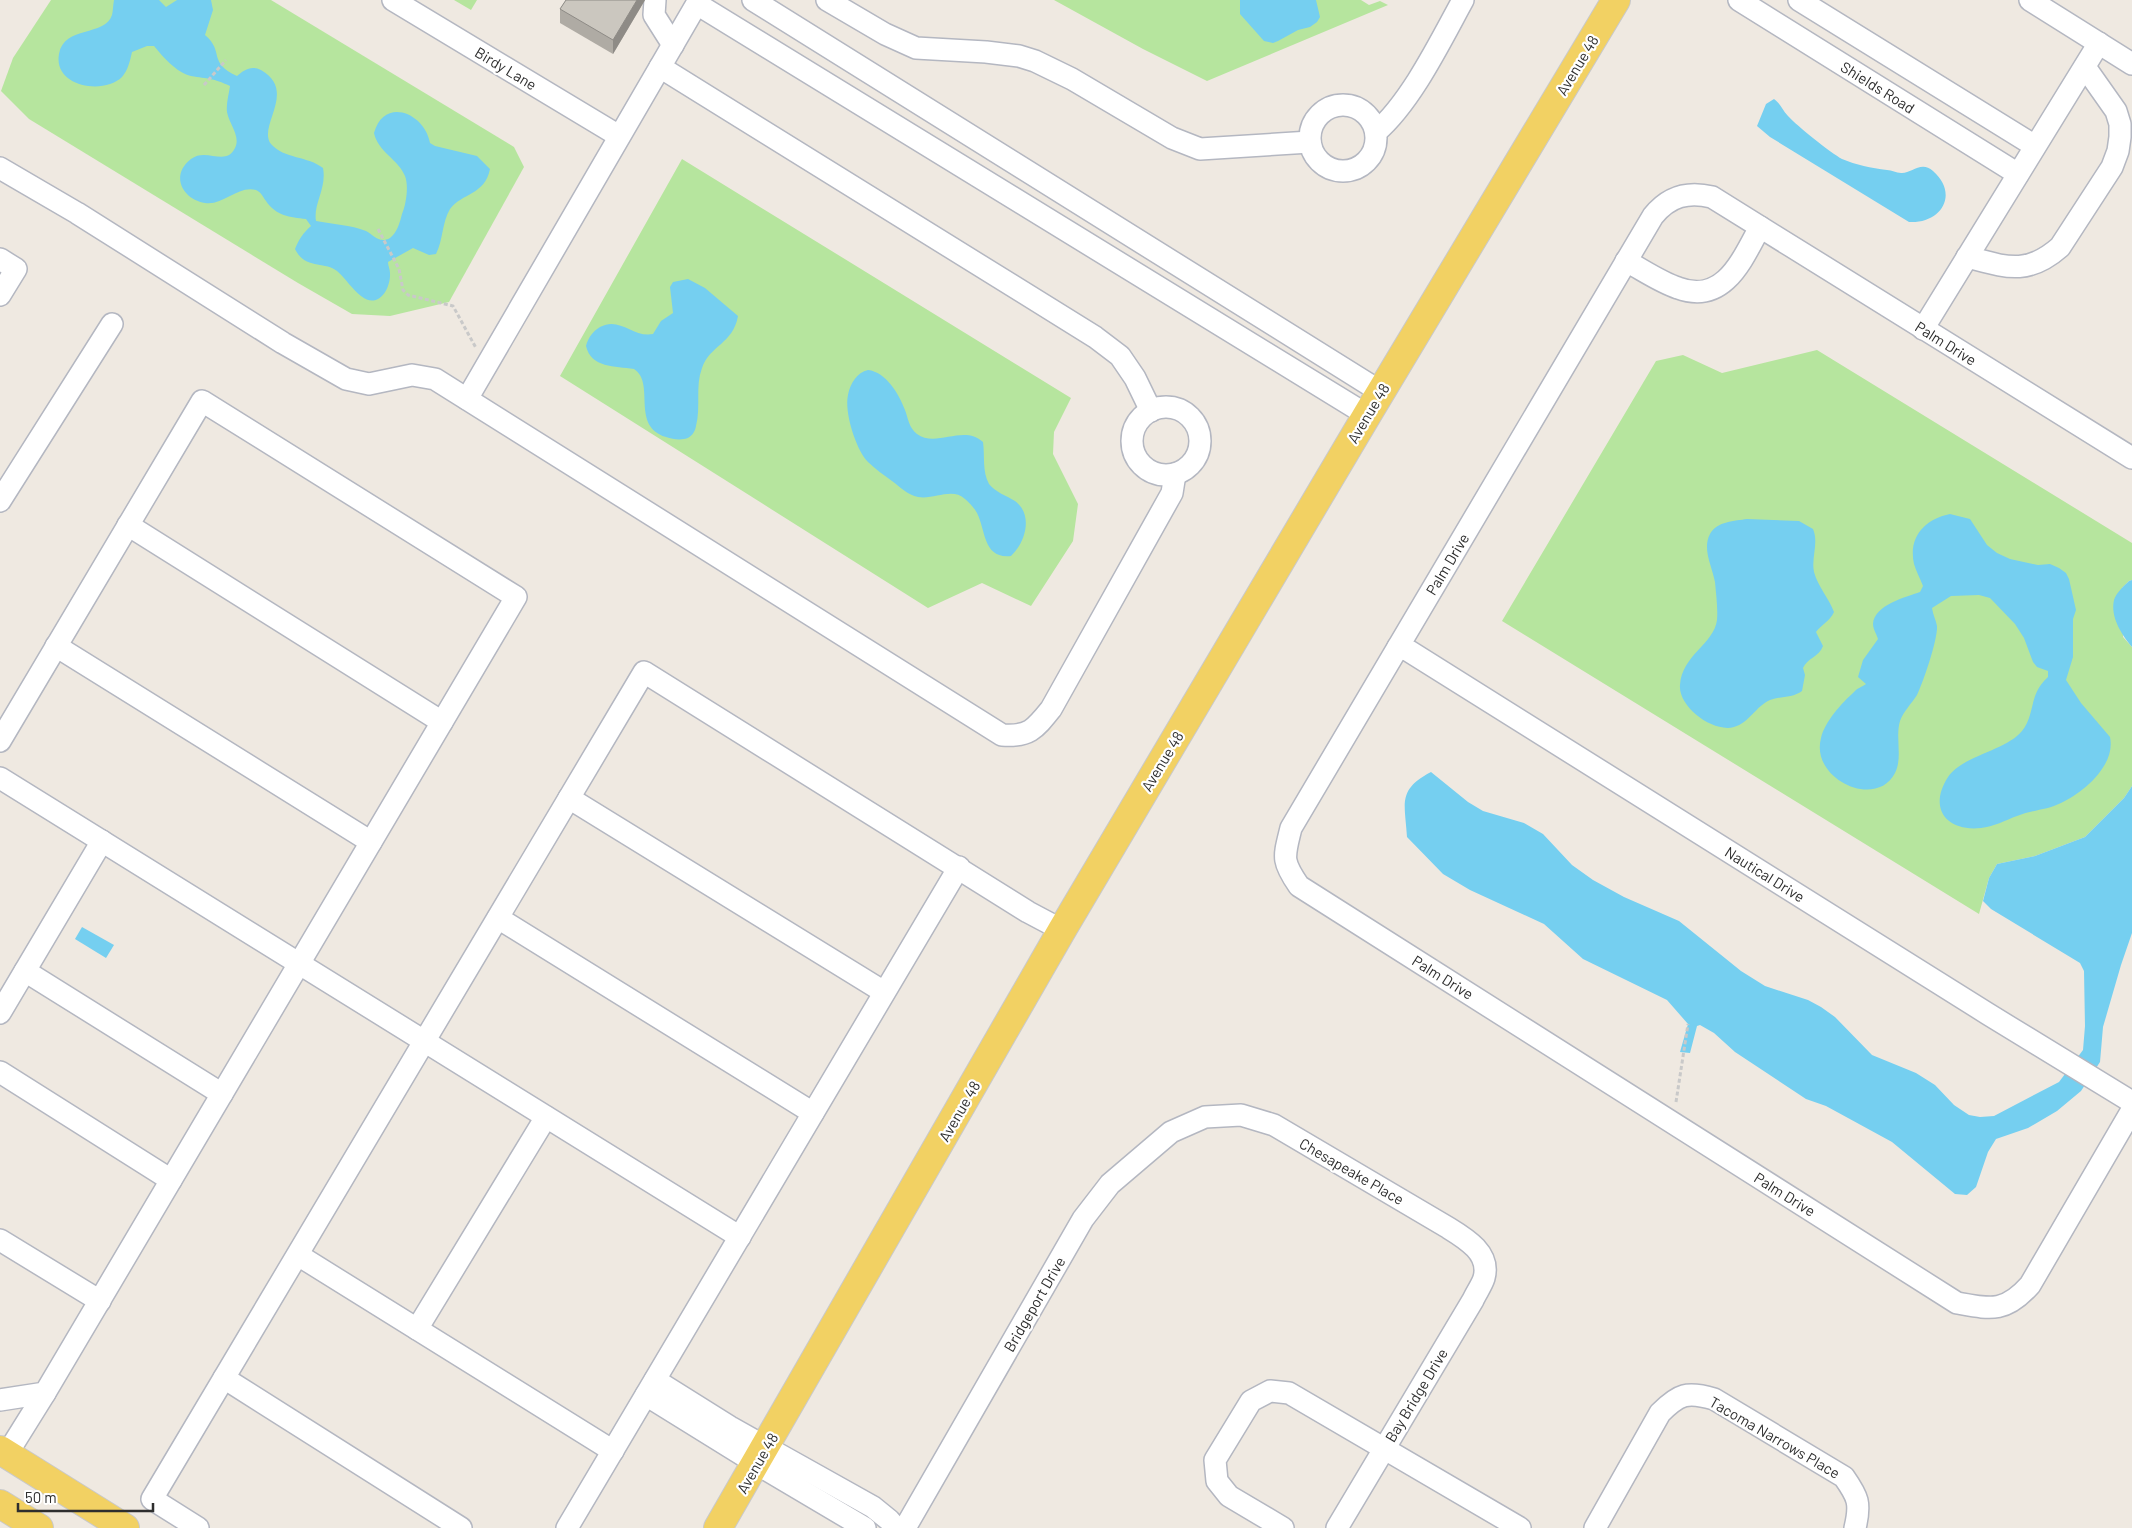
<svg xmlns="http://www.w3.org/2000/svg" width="2132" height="1528" font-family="Barlow,sans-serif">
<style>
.green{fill:#b6e59e}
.water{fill:#75cff0}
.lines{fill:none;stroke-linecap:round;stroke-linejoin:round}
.minor-casing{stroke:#b4b7c1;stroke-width:24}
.major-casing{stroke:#c9c9c9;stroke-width:30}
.path{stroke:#c9c9c9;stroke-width:3;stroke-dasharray:4 2.5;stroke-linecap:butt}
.minor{stroke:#fff;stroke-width:21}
.major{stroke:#f2d163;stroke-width:28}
.wall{fill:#afaba4}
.shaded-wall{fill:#8e8b86}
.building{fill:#cbc7bf;stroke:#8e8b86}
.labels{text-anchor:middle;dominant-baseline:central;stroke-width:4.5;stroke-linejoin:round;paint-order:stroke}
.street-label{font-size:15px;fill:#2e2e2e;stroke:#fff}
</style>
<rect width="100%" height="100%" fill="#efe9e1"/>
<g class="green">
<polygon points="51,0 271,0 514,147 524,167 449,302 390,316 352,314 298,283 29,119 1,91 13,58"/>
<polygon points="454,0 477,0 471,10"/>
<polygon points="1054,0 1361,0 1369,5 1380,1 1388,5 1207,81 1143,49"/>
<polygon points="682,159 1071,398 1054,432 1053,454 1078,504 1073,541 1031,606 982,583 928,608 560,376"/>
<polygon points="1817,350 2132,543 2132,580 2129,581 2122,588 2123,637 2132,647 2132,786 2124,798 2085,837 2035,856 1997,864 1989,878 1979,914 1502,621 1656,361 1683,355 1722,373"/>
</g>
<g class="water">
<path d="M114,0h45l7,7 11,-7h34l2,10 -8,25c20,17 2,27 32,41 7,-6 14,-11 24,-6 37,21 -4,56 10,74 13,15 37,12 52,24 4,20 -10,36 -7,53 16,3 35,4 50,10 8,4 13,13 24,7 7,-5 10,-16 12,-24 4,-9 7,-28 3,-38 -7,-17 -27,-24 -31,-43 10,-37 51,-20 56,10l5,3 42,10 13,13c-5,26 -28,24 -40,40 -8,13 -7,32 -14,45l-7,1 -16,-7 -25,14c0,4 2,7 2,11 1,16 -12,37 -29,23 -9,-7 -15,-17 -24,-25 -12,-10 -32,-1 -42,-22 4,-10 8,-16 16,-23l-5,-7c-16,-2 -30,-3 -40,-18 -3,-4 -5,-9 -10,-11 -18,-5 -33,16 -51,13 -23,-4 -35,-28 -14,-44 15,-12 35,8 44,-11 6,-12 -6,-24 -8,-36 -1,-9 2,-18 3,-26 -17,-8 -22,-7 -39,-10 -14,-3 -28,-19 -37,-30h-7l-15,6c-2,9 -4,18 -10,25 -18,18 -69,10 -63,-23 5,-29 46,-17 53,-39 1,-4 1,-10 2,-15z"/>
<polygon points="1240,0 1316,0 1320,17 1317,22 1310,27 1298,30 1278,41 1273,43 1264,41 1240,14"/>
<path d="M1774,99c7,5 8,11 14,17 9,10 43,37 54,43 14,6 29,9 45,11 5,0 9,3 14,3 10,1 20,-13 32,-2 27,24 7,53 -24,51l-139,-85 -13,-11 9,-22z"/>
<path d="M688,279l17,9 33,28c-5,28 -28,29 -36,52 -7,18 -1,39 -6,58 -1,6 -5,12 -12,13 -6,1 -12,0 -18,-2 -36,-11 -10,-54 -32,-68 -19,-3 -43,-1 -48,-23 2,-8 7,-15 14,-19 20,-11 33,11 53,7l8,-13 12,-8 -3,-26 3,-5z"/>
<path d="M868,370c18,2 31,24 37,40 3,8 4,18 12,24 19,14 47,-10 66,8 2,14 -1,29 6,42 6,8 18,12 26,17 19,14 10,42 -4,55 -28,3 -25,-25 -34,-43 -2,-4 -8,-11 -12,-14 -13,-12 -31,1 -47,-2 -10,-2 -18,-10 -26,-16 -8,-6 -17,-12 -24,-19 -12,-12 -24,-50 -20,-67 2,-11 9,-23 20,-25z"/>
<path d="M1950,514l20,5 17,26 10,8 13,6 28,6 12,-1 9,4 7,5 3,6 7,31 -3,9v38l-7,23 15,23 29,34c6,28 -26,55 -49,66 -14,7 -29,7 -44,13 -11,4 -24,11 -36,12 -35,4 -53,-20 -33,-51 14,-21 59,-27 74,-46 14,-18 6,-36 26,-54v-6l-11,-4 -4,-5 -9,-24 -9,-14 -25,-26 -11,-3 -28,1 -19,12c1,7 4,12 5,18 1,13 -14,57 -20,69 -5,8 -14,17 -17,26 -5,17 3,36 -5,52 -19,37 -85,6 -74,-35 4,-17 21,-35 33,-46 3,-4 8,-5 12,-8l-8,-7 5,-17 15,-21c-1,-4 -5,-10 -5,-15 1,-19 33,-27 47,-32l3,-6c-3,-8 -7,-15 -9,-22 -6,-27 11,-45 36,-50z"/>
<path d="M1747,519l52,2 14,8c6,14 -2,28 1,43 4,15 15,26 20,40 -4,9 -13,13 -18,20l7,14c-4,11 -16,12 -20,22l2,7 -3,16c-9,7 -21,5 -32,9 -14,6 -21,23 -36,27 -21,6 -56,-20 -54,-42 2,-30 34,-41 37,-65 1,-12 -1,-26 -2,-38 -3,-16 -13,-33 -5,-48 7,-13 25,-13 37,-15z"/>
<path d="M2132,580v67c-10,-12 -22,-30 -18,-47 2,-7 10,-14 15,-19z"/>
<path d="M1431,772l37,30 15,9 41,12 19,11 29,31 21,15 31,17 55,24 62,50 24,15 43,14 13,7 14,10 37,38 44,18 19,12 19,20 15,10 11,2 14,-1 65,-34 24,-32 2,-24 -1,-55 -4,-8 -89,-54 -8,-8 6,-23 8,-14 38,-8 50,-19 39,-39 8,-12v147l-11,32 -18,62 -3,35 -19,29 -24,20 -29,17 -32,11 -8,13 -12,35 -9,8 -12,-1 -63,-52 -66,-36 -20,-7 -71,-47 -21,-19 -14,-8 -3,1 -7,27 -10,-1 8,-28 -21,-24 -84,-41 -39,-35 -74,-34 -27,-16 -36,-37c-2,-34 -10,-47 24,-65z"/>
<polygon points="82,927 114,945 106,958 75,939"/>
</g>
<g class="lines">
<defs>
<g id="minor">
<polyline points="393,0 619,136"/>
<polyline points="655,0 654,15 673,45"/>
<polyline points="753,0 1381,392"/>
<polyline points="827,0 885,34 916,48 986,52 1019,56 1035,61 1072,79 1172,138 1200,149 1310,142"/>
<polyline points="1739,0 2018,174"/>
<polyline points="1799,0 2035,146"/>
<polyline points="2030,0 2132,64"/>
<polyline points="697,4 1367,415"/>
<polyline points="660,67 1095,337 1120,356 1135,378 1151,411"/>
<circle cx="1343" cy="138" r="33"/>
<path d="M1376,132c35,-30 64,-90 87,-132"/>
<path d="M0,168l77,45 206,130 63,36 23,5 43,-9 23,4 567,356c27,2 33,-6 49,-26l121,-216 3,-19"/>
<path d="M1967,257c39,10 60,19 93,-10l52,-80 6,-16 2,-14v-13l-4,-13 -31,-44"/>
<polyline points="0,259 16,269 0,295"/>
<path d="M1626,261c17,9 34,21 52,27 46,17 64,-28 82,-61"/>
<polyline points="1923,329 2099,43"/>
<polyline points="467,399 699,0"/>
<circle cx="1166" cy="441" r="34"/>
<path d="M2132,458l-420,-261c-24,-6 -43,-1 -59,19l-362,612c-7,29 -10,32 8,58l658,417c34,6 48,10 73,-18l102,-175"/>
<polyline points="0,501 112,324"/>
<polyline points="128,525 442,722"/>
<polyline points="56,646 371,842"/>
<polyline points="1398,647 1409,651 1988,1014 2132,1102"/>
<polyline points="0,741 202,401 516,597 45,1393 0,1400"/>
<polyline points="0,778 740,1237"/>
<polyline points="569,798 884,992"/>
<polyline points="498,918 813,1113"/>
<polyline points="25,971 222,1094"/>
<polyline points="0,1013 102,841"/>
<polyline points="0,1072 171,1180"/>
<polyline points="0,1240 100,1301"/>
<polyline points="298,1255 613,1451"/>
<polyline points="417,1329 546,1117"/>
<polyline points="224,1378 461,1528"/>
<polyline points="655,1380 730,1427 873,1507 889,1520 896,1528"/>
<polyline points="646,1395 767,1470 865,1528"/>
<polyline points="7,1454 45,1393"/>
<polyline points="198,1528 152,1499 644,672 1028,912 1062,930"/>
<polyline points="567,1528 959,867"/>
<path d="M905,1528l178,-309 27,-35 61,-52 34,-15 36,-2 33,10 173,102c18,11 44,26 37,51 -2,7 -8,15 -11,22l-136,228"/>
<polyline points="1283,1528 1229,1496 1217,1481 1215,1460 1251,1401 1270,1391 1289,1393 1520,1528"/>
<path d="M1595,1528l65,-115c19,-19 27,-22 54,-14l130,78c14,20 17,26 11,51"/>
</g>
<g id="major">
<polyline points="0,1450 125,1528"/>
<polyline points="0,1504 39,1528"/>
<polyline points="718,1528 1062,930 1367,415 1616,0"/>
</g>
</defs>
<use href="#minor" class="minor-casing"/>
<use href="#major" class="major-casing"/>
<g class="path">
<polyline points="204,85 226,60"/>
<polyline points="378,229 399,269 403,290 408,295 453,306 476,348"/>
<polyline points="1676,1102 1688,1024"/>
</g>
<use href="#minor" class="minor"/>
<use href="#major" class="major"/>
</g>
<polygon class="wall" points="566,0 645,0 613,54 560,23 560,9"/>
<polygon class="shaded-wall" points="637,0 645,0 613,54 613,40"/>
<polygon class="building" points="566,0 637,0 613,40 560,9"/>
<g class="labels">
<g class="street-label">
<text transform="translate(1577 65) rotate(-59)">Avenue 48</text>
<text transform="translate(506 68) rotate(31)">Birdy Lane</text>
<text transform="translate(1878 87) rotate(32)">Shields Road</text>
<text transform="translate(1946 343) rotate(32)">Palm Drive</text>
<text transform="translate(1368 413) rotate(-59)">Avenue 48</text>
<text transform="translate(1447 564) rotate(-59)">Palm Drive</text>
<text transform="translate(1162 761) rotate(-59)">Avenue 48</text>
<text transform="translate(1765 874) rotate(32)">Nautical Drive</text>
<text transform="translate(1443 977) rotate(32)">Palm Drive</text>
<text transform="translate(959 1111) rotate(-60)">Avenue 48</text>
<text transform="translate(1352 1171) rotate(30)">Chesapeake Place</text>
<text transform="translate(1785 1194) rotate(32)">Palm Drive</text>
<text transform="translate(1034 1304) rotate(-60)">Bridgeport Drive</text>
<text transform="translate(1416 1395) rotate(-59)">Bay Bridge Drive</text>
<text transform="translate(1775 1437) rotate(30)">Tacoma Narrows Place</text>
<text transform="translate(757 1463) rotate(-60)">Avenue 48</text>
</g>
</g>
<path d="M18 1503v8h135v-8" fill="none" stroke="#2e2e2e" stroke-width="2.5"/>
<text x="25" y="1503" font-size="15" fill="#2e2e2e" stroke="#ffffff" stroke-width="4" paint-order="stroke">50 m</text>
</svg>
